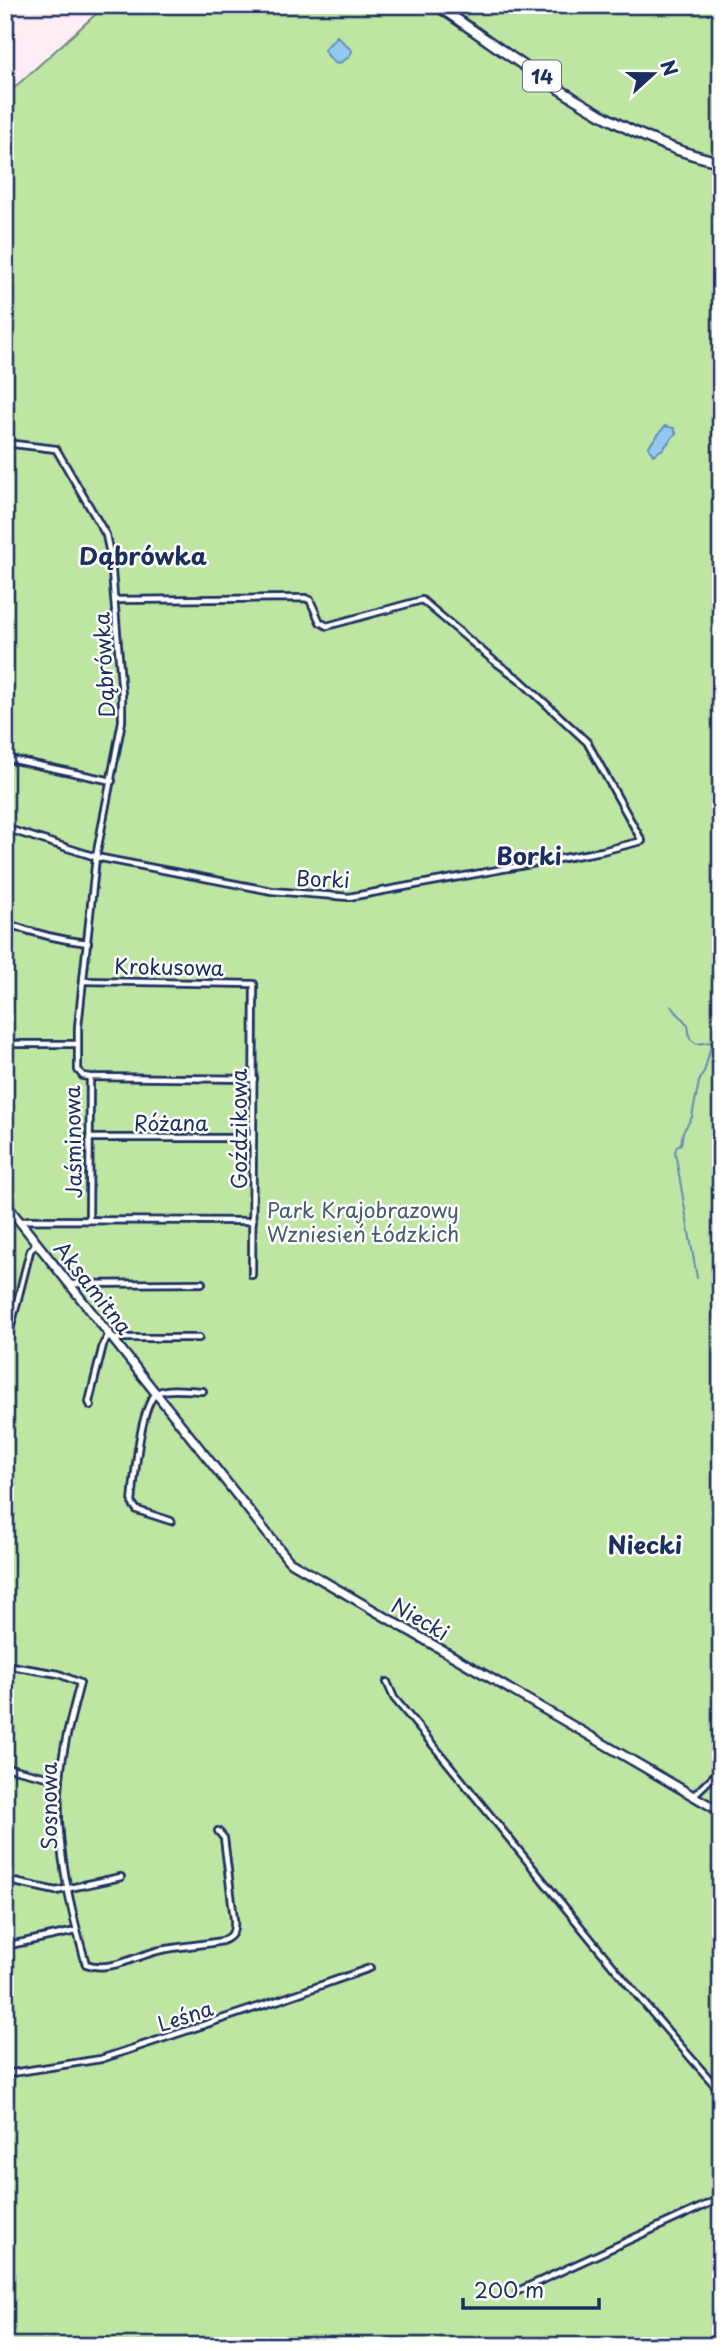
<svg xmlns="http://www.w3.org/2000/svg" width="726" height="2351" font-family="'Playpen Sans',sans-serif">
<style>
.green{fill:#bee6a2;stroke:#6c8a80;stroke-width:2}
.water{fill:#93c8f1;stroke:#638bb6;stroke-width:2}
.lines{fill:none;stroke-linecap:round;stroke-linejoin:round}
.stream{stroke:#638bb6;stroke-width:2}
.street-casing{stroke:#1b2f5e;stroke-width:10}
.secondary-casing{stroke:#1b2f5e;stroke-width:12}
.primary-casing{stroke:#1b2f5e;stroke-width:13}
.street{stroke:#fff;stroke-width:4.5}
.secondary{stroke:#fff;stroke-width:7}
.primary{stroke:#fff;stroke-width:8}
.labels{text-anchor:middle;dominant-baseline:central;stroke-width:5;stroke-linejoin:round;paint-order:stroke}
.shield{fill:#fff;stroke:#5f6d8e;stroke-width:2}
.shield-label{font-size:19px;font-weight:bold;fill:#1b2f5e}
.street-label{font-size:21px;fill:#1b2f5e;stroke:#fff}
.park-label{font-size:21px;fill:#445d6f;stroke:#fff}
.quarter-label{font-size:24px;font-weight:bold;fill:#1b2f5e;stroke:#fff}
</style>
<rect width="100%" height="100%" fill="#feedf4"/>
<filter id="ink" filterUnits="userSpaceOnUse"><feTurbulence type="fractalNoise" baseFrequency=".0143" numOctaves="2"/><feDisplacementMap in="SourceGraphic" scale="14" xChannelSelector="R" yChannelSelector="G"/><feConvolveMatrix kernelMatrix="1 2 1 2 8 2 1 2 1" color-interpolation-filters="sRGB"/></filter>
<g filter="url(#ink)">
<polygon class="green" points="106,5 721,5 721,2346 5,2346 5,96"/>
<g class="water">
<polygon points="337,36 352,51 349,57 338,64 333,62 324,50"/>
<polygon points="665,426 674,428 676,433 663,449 653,455 648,447"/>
</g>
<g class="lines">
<g class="stream">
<polyline points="671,1006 688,1025 690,1039 697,1044 711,1042 721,1045"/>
<polyline points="697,1278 675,1152 677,1146 681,1144 683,1132 692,1117 699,1082 705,1069 710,1049 714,1043"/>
</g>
<defs>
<g id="street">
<polyline points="5,443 56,449 106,535 111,559 122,695 122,721 96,857 78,1027 78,1070 83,1076 90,1077 254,1079"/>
<polyline points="5,758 112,781"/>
<polyline points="5,828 96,857 272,891 349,897 602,851 642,841 587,742 519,679 494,661 422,600 327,626 320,622 310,600 305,598 115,600"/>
<path d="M5,923c28,10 54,17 83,20"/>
<polyline points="85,981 254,984 252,1275"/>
<polyline points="5,1044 78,1044"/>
<polyline points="90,1138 253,1138"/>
<polyline points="89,1220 90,1077"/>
<polyline points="20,1222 28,1220 253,1221"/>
<polyline points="70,1284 202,1283"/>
<polyline points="114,1340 121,1338 199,1338"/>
<polyline points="5,1350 30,1251 36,1243"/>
<polyline points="91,1406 89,1402 103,1345 109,1334"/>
<path d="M171,1521l-34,-11 -5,-7c2,-20 8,-104 27,-111 12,-5 31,-1 44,-1"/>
<path d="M5,1665l54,9 21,9c-8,31 -17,62 -20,95 -6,57 10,131 26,186 24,9 51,-9 75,-14 20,-4 41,-5 61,-9 11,-4 13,-10 12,-22l-10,-81 -6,-7"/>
<path d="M387,1682l7,16c110,131 213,267 327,394"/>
<polyline points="5,1767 60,1780"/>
<polyline points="693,1796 721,1769"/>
<polyline points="5,1880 56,1891 121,1877"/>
<polyline points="5,1946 76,1931"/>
<polyline points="5,2074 101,2059 282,1999 370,1968"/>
<polyline points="518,2291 721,2198"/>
</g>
<polyline id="secondary" points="5,1203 289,1561 721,1812"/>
<path id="primary" d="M436,5c89,59 179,135 285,157"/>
</defs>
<use href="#street" class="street-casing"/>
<use href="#secondary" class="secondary-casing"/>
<use href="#primary" class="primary-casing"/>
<use href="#street" class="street"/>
<use href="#secondary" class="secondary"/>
<use href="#primary" class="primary"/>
</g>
</g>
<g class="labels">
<rect class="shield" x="523" y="60.5" width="38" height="31" rx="5"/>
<g class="shield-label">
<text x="542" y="76">14</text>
</g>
<g class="street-label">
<text transform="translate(103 665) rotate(-93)">Dąbrówka</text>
<text transform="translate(323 878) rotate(2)">Borki</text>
<text transform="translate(169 966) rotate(1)">Krokusowa</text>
<text x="171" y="1122">Różana</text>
<text transform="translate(238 1129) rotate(-90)">Goździkowa</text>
<text transform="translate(72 1142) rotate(-91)">Jaśminowa</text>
<text transform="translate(94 1287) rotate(52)">Aksamitna</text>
<text transform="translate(421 1618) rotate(30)">Niecki</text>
<text transform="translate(48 1806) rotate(-90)">Sosnowa</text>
<text transform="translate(185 2015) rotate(-18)">Leśna</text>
</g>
<g class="park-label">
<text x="363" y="1209">Park Krajobrazowy<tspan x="363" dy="24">Wzniesień Łódzkich</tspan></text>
</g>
<g class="quarter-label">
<text x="143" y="555">Dąbrówka</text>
<text x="529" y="855">Borki</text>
<text x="645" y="1544">Niecki</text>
</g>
</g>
<rect width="726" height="2351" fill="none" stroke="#fff" stroke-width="28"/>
<rect x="14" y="14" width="698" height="2323" fill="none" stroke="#1b2f5e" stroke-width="2.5" filter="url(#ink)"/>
<g transform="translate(653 74) rotate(69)" stroke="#ffffff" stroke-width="5" paint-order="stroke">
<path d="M0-5L12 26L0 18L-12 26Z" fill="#1b2f5e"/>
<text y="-10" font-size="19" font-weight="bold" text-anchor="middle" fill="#1b2f5e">N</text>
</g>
<path d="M463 2298v10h136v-10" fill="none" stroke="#1b2f5e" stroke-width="3.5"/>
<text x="474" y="2298" font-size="21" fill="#1b2f5e" stroke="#ffffff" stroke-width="5" paint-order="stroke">200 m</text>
</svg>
